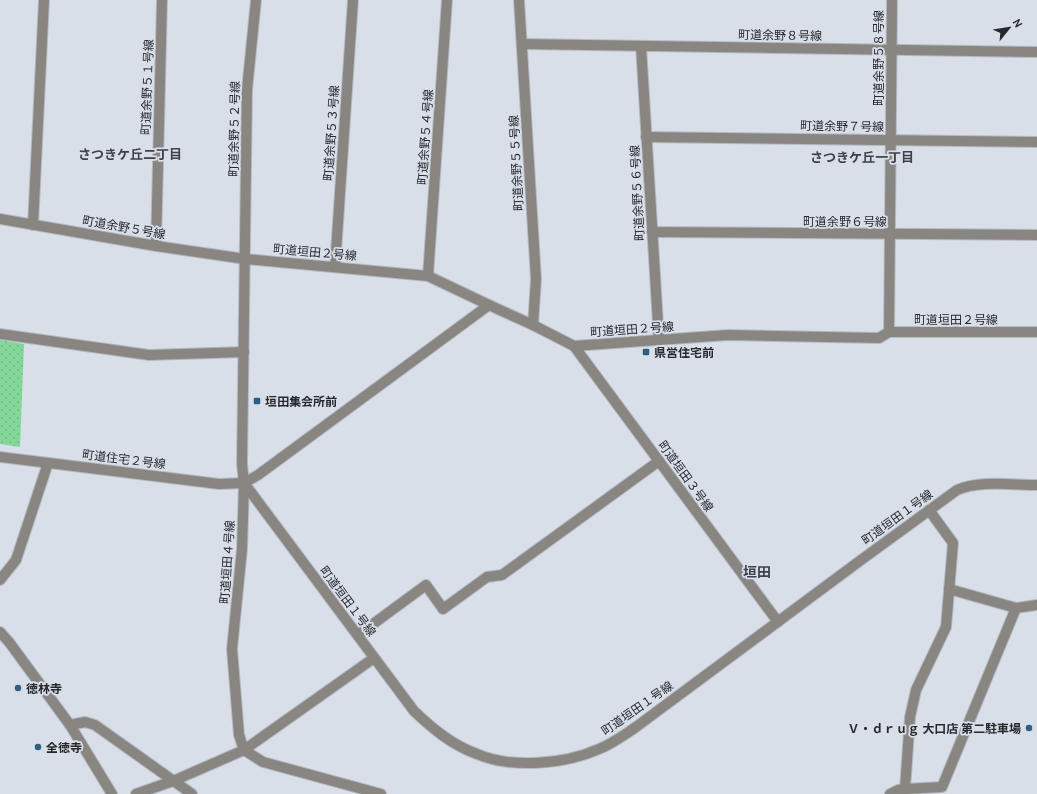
<svg xmlns="http://www.w3.org/2000/svg" width="1037" height="794" font-family="Cabin,'Noto Sans JP',sans-serif">
<style>
.grass{fill:url(#grass-dots)}
.lines{fill:none;stroke-linecap:round;stroke-linejoin:round}
.minor-casing{stroke:#b5bac3;stroke-width:12}
.minor{stroke:#898682;stroke-width:10}
.poi-dot{fill:#2f5f7e;stroke:#d9dfe9;stroke-width:1.5}
.labels{text-anchor:middle;dominant-baseline:central;stroke-width:3.5;stroke-linejoin:round;paint-order:stroke}
.street-label{font-size:12px;fill:#26282c;stroke:#d9dfe9}
.poi-label{font-size:12px;font-weight:bold;fill:#26282c;stroke:#d9dfe9;text-anchor:start}
.neighbourhood-label{font-size:13px;font-weight:bold;fill:#3d4149;stroke:#d9dfe9}
.quarter-label{font-size:14px;font-weight:bold;fill:#3d4149;stroke:#d9dfe9}
</style>
<defs>
<pattern id="grass-dots" width="8" height="8" patternUnits="userSpaceOnUse"><rect width="8" height="8" fill="#83d799"/><path d="M2 2h.1M6 6h.1" fill="none" stroke="#71b984" stroke-width="1.8" stroke-linecap="round"/></pattern>
</defs>
<rect width="100%" height="100%" fill="#d9dfe9"/>
<polygon class="grass" points="0,340 24,344 20,447 0,444"/>
<g class="lines">
<defs>
<g id="minor">
<polyline points="519,0 536,279 533,325"/>
<polyline points="522,44 1037,52"/>
<polyline points="641,46 659,340"/>
<polyline points="646,137 1037,142"/>
<polyline points="0,219 156,246 245,259 428,276 489,305 533,325 574,346 728,335 879,338 889,332 1037,332"/>
<polyline points="33,225 44,0"/>
<polyline points="652,232 1037,235"/>
<polyline points="156,246 162,0"/>
<polyline points="335,267 353,0"/>
<polyline points="428,276 447,0"/>
<polyline points="889,332 892,0"/>
<polyline points="0,334 149,355 244,352"/>
<polyline points="574,346 778,622"/>
<polyline points="0,457 219,484 244,483 258,475 489,305"/>
<path d="M244,483l170,228c19,18 38,34 63,43 35,15 88,10 122,-5 13,-5 25,-14 37,-22l225,-167 96,-70c23,-10 55,-5 80,-5"/>
<polyline points="0,580 16,560 48,463"/>
<polyline points="949,589 1016,608 1037,605"/>
<polyline points="0,632 9,642 70,725 112,794"/>
<polyline points="358,635 426,585 443,609 487,577 502,575 659,461"/>
<polyline points="374,658 244,750 263,762 381,794"/>
<polyline points="70,725 85,722 95,725 192,794"/>
<polyline points="905,789 942,787 1016,608"/>
<polyline points="136,794 173,781 244,750 239,735 232,649 242,549 244,483 242,464 247,90 256,0"/>
<polyline points="890,794 898,790 905,789 910,717 916,690 946,627 953,543 929,510"/>
</g>
</defs>
<use href="#minor" class="minor-casing"/>
<use href="#minor" class="minor"/>
</g>
<g class="poi-dot">
<rect x="642" y="348" width="8" height="8" rx="2"/>
<rect x="253" y="397" width="8" height="8" rx="2"/>
<circle cx="18" cy="688" r="4"/>
<circle cx="1029" cy="728" r="4"/>
<circle cx="38" cy="747" r="4"/>
</g>
<g class="labels">
<g class="street-label">
<text transform="translate(780 35) rotate(1)">町道余野８号線</text>
<text transform="translate(878 58) rotate(-90)">町道余野５８号線</text>
<text transform="translate(147 87) rotate(-88)">町道余野５１号線</text>
<text transform="translate(842 126) rotate(1)">町道余野７号線</text>
<text transform="translate(234 129) rotate(-89)">町道余野５２号線</text>
<text transform="translate(331 133) rotate(-86)">町道余野５３号線</text>
<text transform="translate(425 137) rotate(-86)">町道余野５４号線</text>
<text transform="translate(516 163) rotate(-93)">町道余野５５号線</text>
<text transform="translate(637 193) rotate(-93)">町道余野５６号線</text>
<text x="845" y="221">町道余野６号線</text>
<text transform="translate(124 227) rotate(10)">町道余野５号線</text>
<text transform="translate(315 252) rotate(5)">町道垣田２号線</text>
<text x="956" y="319">町道垣田２号線</text>
<text transform="translate(632 329) rotate(-4)">町道垣田２号線</text>
<text transform="translate(124 459) rotate(7)">町道住宅２号線</text>
<text transform="translate(686 476) rotate(54)">町道垣田３号線</text>
<text transform="translate(897 517) rotate(-36)">町道垣田１号線</text>
<text transform="translate(227 562) rotate(-86)">町道垣田４号線</text>
<text transform="translate(348 601) rotate(53)">町道垣田１号線</text>
<text transform="translate(637 708) rotate(-35)">町道垣田１号線</text>
</g>
<g class="poi-label">
<text x="654" y="352">県営住宅前</text>
<text x="265" y="401">垣田集会所前</text>
<text x="26" y="688">徳林寺</text>
<text x="1021" y="728" text-anchor="end">Ｖ・ｄｒｕｇ 大口店 第二駐車場</text>
<text x="46" y="747">全徳寺</text>
</g>
<g class="neighbourhood-label">
<text x="130" y="154">さつきケ丘二丁目</text>
<text x="862" y="157">さつきケ丘一丁目</text>
</g>
<g class="quarter-label">
<text x="757" y="572">垣田</text>
</g>
</g>
<g transform="translate(1009 28) rotate(60)" stroke="#d9dfe9" stroke-width="3" paint-order="stroke">
<path d="M0-3L7 15L0 10L-7 15Z" fill="#26282c"/>
<text y="-6" font-size="11" font-weight="bold" text-anchor="middle" fill="#26282c">N</text>
</g>
</svg>
